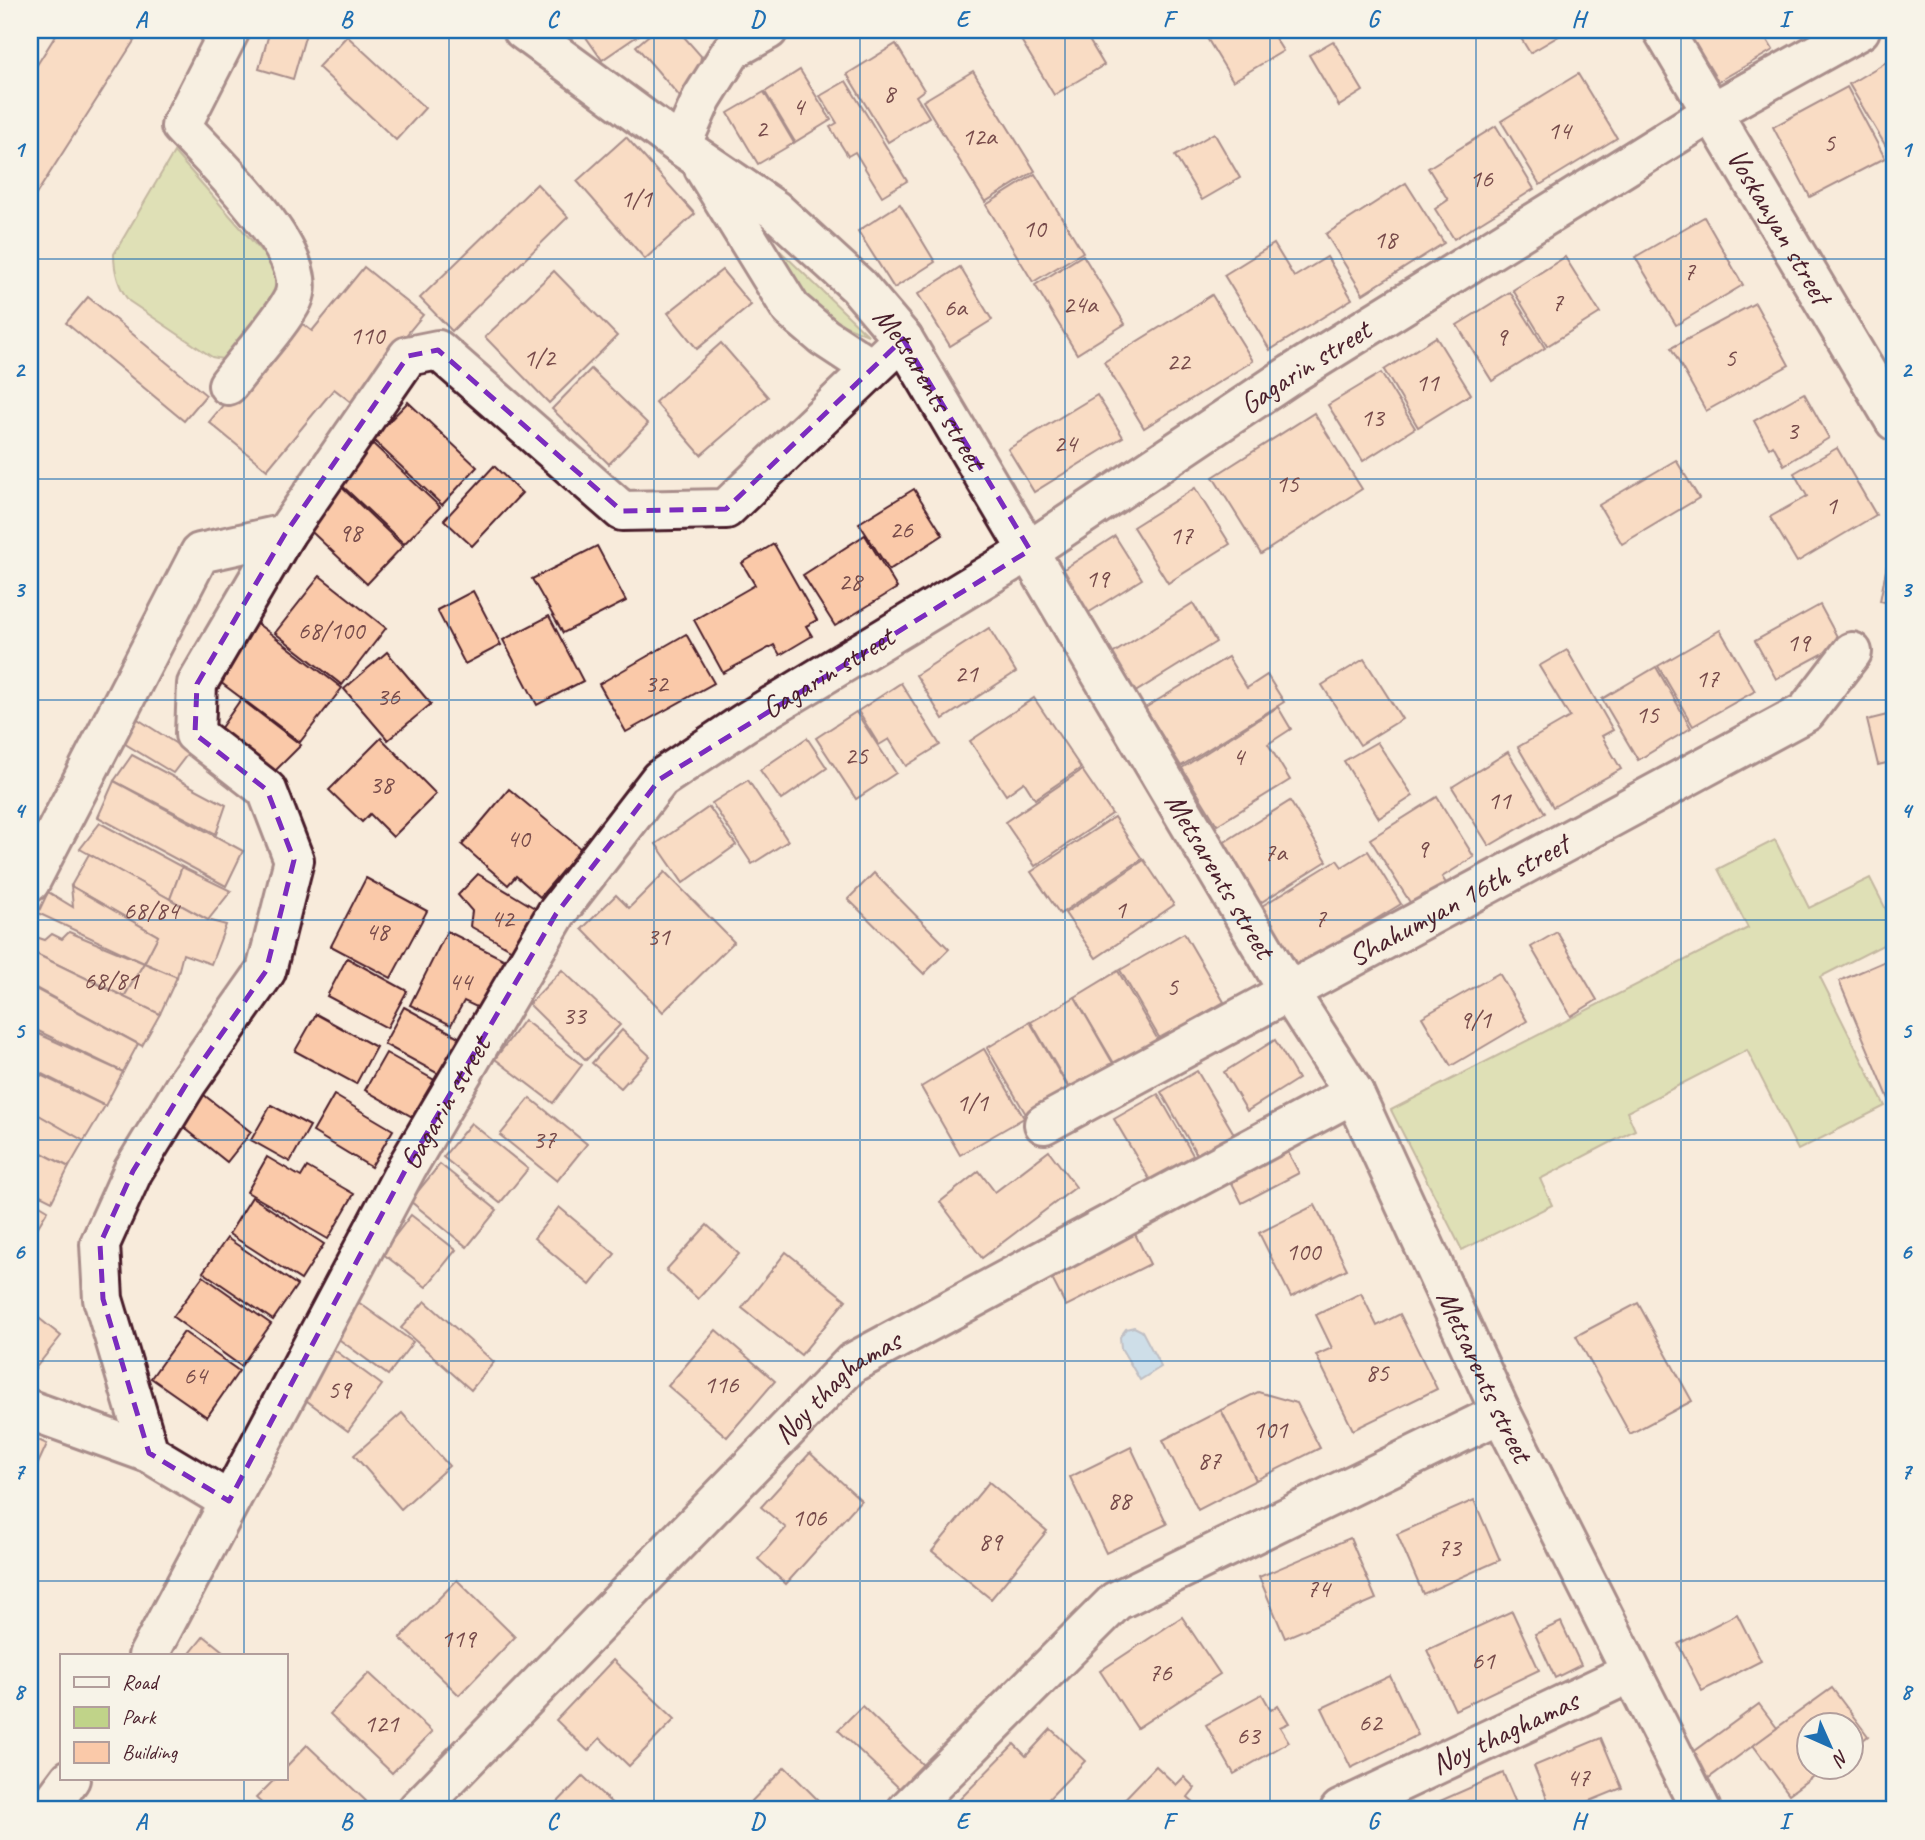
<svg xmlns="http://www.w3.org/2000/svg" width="1925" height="1840" font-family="Caveat,sans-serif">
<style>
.green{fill:#c0d389;stroke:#85795a;stroke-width:2}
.water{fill:#9bcff9;stroke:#7b89a7;stroke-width:2}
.building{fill:#fac9a9;stroke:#4a1f2b;stroke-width:2}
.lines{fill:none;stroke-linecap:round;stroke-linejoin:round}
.minor-casing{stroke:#4a1f2b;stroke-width:44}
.minor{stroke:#f7f3e8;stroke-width:38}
.marked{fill:none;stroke:#7b2cbf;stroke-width:5;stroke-dasharray:14 9;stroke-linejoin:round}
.grid{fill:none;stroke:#1f6fb2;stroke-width:2;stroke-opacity:0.55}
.labels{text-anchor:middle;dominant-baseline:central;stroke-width:5;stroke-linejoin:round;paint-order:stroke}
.number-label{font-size:26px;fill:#764a4a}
.street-label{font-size:30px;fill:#4a1f2b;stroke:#f7f3e8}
.neatline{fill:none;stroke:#1f6fb2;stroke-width:2.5}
.grid-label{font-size:23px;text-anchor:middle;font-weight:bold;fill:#1f6fb2}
</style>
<rect width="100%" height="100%" fill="#f8ebdb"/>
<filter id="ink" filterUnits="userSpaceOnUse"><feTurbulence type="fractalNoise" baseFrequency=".0143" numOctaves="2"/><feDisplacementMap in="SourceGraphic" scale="14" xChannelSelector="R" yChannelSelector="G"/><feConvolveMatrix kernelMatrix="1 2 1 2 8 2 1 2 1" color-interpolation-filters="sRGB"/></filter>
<g filter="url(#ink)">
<g class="green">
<path d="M174,152l109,124 3,10 -55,69 -9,4 -10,-2 -83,-56c-11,-14 -15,-29 -15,-47z"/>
<polygon points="751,223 868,335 836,322 801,297"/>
<polygon points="1775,840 1809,908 1870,878 1895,927 1895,939 1820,977 1885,1106 1798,1150 1747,1050 1627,1112 1635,1130 1540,1179 1552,1205 1462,1250 1391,1110 1748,928 1718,869"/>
</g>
<polygon class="water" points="1134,1327 1142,1331 1161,1367 1140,1380 1121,1348 1120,1337 1126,1329"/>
<g class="building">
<polygon points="59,30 141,30 30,204 30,76"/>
<polygon points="270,30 307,30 293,79 259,69"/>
<polygon points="581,30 646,30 602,60"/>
<polygon points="655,30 678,30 701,56 698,82 681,98 636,46"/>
<polygon points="1015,30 1083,30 1104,65 1054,95"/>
<polygon points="1202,30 1270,30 1283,51 1233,81"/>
<polygon points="1516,30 1569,30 1530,53"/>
<polygon points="1708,30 1761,30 1773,50 1714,84 1689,40"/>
<polygon points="347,36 425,108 396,140 318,67"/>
<polygon points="1333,41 1363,91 1339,106 1309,55"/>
<polygon points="896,44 924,90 916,96 929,117 888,142 847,74"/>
<polygon points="1888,61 1895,73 1894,160 1849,84"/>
<polygon points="800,70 831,120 795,142 765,92"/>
<polygon points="973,71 1035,171 985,202 923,101"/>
<polygon points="1578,74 1617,138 1540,185 1501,121"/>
<polygon points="846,81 907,181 882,196 855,152 848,156 830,127 837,123 820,96"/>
<polygon points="1847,87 1885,158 1810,197 1773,127"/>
<polygon points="764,92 794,143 758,164 728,113"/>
<polygon points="1496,126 1534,189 1454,239 1435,209 1448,200 1428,168"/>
<polygon points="1214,133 1240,178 1202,200 1175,156"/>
<polygon points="626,137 695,214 645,259 577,181"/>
<polygon points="1035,174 1083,252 1033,282 986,205"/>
<polygon points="1406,183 1444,243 1363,294 1326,234"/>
<polygon points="537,184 568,217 452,331 420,298"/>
<polygon points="900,204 935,262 894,288 858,231"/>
<polygon points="1704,217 1743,285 1676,325 1635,257"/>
<polygon points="1274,244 1294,277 1327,257 1352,299 1270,350 1224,275"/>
<polygon points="1083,255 1125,324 1077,354 1035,285"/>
<polygon points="1565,257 1600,313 1547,346 1513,290"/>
<polygon points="364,267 423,315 351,402 334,389 267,470 209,422 295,318 312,331"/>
<polygon points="960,267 992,320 950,346 918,294"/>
<polygon points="722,270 751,305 697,349 668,313"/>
<polygon points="554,271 617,336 549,403 485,337"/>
<polygon points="1510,292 1545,348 1492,381 1457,325"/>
<polygon points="1212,295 1253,361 1144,428 1104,362"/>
<polygon points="88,297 206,395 184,421 66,323"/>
<polygon points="1755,303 1789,365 1706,411 1671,348"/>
<polygon points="1436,337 1471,394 1418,427 1384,370"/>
<polygon points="721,343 768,397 701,455 655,402"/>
<polygon points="591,369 648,424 609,464 552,409"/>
<polygon points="1381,373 1415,428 1363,461 1328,405"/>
<polygon points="1804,393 1829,438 1784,465 1773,445 1769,448 1754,421"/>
<polygon points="1097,395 1123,437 1034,492 1008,449"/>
<polygon points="408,402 477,467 442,505 372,439"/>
<polygon points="1314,413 1362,489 1261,554 1213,477"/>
<polygon points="370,441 440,507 404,544 335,479"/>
<polygon points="1837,448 1876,515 1797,562 1770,517 1807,496 1794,473"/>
<polygon points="1676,460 1699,498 1622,544 1599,505"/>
<polygon points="494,466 522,493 472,546 444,520"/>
<polygon points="334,480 403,546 367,584 297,518"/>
<polygon points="1195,488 1230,544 1168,583 1133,527"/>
<polygon points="914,489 943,535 889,570 859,523"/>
<polygon points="1895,524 1895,604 1880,601"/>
<polygon points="865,535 897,588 835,626 803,575"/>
<polygon points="1115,536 1142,579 1080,618 1053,576"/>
<polygon points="774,544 817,620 806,626 812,636 780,655 774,645 723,673 694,620 755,585 742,563"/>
<polygon points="597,546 626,601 563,633 532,579"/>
<polygon points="320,576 386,628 342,685 275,633"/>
<polygon points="473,591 501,645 465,664 437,610"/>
<polygon points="1193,603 1216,642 1124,699 1101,661"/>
<polygon points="1820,605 1841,644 1776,679 1755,641"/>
<polygon points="549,616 583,681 537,705 503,640"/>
<polygon points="254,621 342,688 300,742 212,676"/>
<polygon points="989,628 1016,672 943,719 916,675"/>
<polygon points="1720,630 1755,691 1693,726 1658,666"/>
<polygon points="686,634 714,683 626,732 599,684"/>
<polygon points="1567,650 1613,730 1602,736 1621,769 1553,807 1518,747 1570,717 1539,666"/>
<polygon points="387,652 431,704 388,740 344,689"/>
<polygon points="1228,657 1247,688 1267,675 1284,702 1181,766 1145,708"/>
<polygon points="1364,659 1402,719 1360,745 1322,685"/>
<polygon points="1656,667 1691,728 1638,760 1602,699"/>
<polygon points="901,683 940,745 906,766 889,739 879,745 858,711"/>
<polygon points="1034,698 1081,768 1035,799 1024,782 1006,795 970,741"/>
<polygon points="241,699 301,745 273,773 218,732"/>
<polygon points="1278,707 1291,729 1268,744 1290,780 1217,825 1182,768"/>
<polygon points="856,712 896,773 856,799 816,738"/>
<polygon points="1895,713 1895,761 1878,765 1867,720"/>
<polygon points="133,716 189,752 173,773 117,739"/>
<polygon points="381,738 436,794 393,837 370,814 362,822 329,790"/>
<polygon points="807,738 827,768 781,800 760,770"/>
<polygon points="1377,742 1413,796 1379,818 1344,761"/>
<polygon points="1508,752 1545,813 1489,846 1452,787"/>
<polygon points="132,755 226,805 216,834 114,781"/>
<polygon points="1082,770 1112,814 1035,866 1005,822"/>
<polygon points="748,780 788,841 752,864 712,803"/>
<polygon points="114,781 243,851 226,886 98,817"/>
<polygon points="509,789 581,849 540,897 516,876 508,885 462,845"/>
<polygon points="1437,797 1474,857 1442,877 1453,894 1418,915 1370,839"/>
<polygon points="1290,801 1327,861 1260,903 1223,843"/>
<polygon points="709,807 736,845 683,883 656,844"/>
<polygon points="1114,817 1142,859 1060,914 1031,872"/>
<polygon points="100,823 182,867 170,899 80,849"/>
<polygon points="1368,851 1401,904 1363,927 1369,936 1323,964 1317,954 1293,968 1257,909 1337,860 1342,867"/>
<polygon points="89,854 208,920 226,925 211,964 183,954 177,977 144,963 158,936 71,886"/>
<polygon points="1144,860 1174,905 1096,958 1065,913"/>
<polygon points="182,867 231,891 208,920 170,899"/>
<polygon points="665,872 734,942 663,1012 582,929 616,895 629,908"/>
<polygon points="874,873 949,949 924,974 848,899"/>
<polygon points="478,874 538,910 514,951 470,926 472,911 458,895"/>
<polygon points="366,878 427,911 391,978 331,946"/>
<polygon points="71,886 158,936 144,963 38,913 48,892 73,907"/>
<polygon points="447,931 507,961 483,1010 464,1001 451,1025 410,1005"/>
<polygon points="69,932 144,963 124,997 30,951 30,935 45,940 52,934 62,939"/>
<polygon points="1557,932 1597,1000 1571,1016 1531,947"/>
<polygon points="1184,933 1224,1002 1160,1039 1120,970"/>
<polygon points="30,951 160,1014 142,1046 30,985"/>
<polygon points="1895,957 1895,1110 1894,1111 1839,981"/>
<polygon points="347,958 407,991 387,1028 327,996"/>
<polygon points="144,963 177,977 160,1014 124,997"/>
<polygon points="562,970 620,1025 586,1060 529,1004"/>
<polygon points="1118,971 1158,1040 1115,1065 1075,997"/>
<polygon points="1499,973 1527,1021 1451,1066 1422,1017"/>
<polygon points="30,986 138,1044 123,1072 30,1027"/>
<polygon points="1075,997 1114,1065 1071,1091 1031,1022"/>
<polygon points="404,1007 464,1040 444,1077 384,1044"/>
<polygon points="316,1014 376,1047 356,1084 295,1051"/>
<polygon points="524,1020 582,1065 553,1103 495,1059"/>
<polygon points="1030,1022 1070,1091 1027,1116 987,1048"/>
<polygon points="30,1030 123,1072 105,1106 30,1068"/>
<polygon points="622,1030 650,1056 621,1088 592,1063"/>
<polygon points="1275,1040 1298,1079 1247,1111 1224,1072"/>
<polygon points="984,1049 1024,1118 960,1155 921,1087"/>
<polygon points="386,1053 445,1086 425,1124 365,1090"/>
<polygon points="30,1070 105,1106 84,1141 30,1110"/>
<polygon points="1197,1071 1237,1139 1200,1160 1161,1092"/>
<polygon points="199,1091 251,1132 227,1162 176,1121"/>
<polygon points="1158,1094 1197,1162 1154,1187 1114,1119"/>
<polygon points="334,1095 393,1130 371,1167 313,1132"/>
<polygon points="530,1098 587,1144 557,1181 500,1135"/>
<polygon points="271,1105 310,1126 290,1162 251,1140"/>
<polygon points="30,1110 84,1141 69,1167 30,1147"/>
<polygon points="471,1123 528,1169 500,1203 443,1157"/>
<polygon points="30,1147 69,1167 52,1201 30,1190"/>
<polygon points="1287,1150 1299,1173 1242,1203 1230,1179"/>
<polygon points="1049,1151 1076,1187 982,1258 940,1202 979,1171 995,1192"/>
<polygon points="267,1157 301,1177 307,1167 354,1194 328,1239 247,1192"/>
<polygon points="440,1164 497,1210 467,1247 410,1201"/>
<polygon points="252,1197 324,1244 301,1280 229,1234"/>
<polygon points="30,1199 48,1210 30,1240"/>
<polygon points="1315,1205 1347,1269 1291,1297 1259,1233"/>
<polygon points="559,1207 615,1254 590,1285 534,1238"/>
<polygon points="411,1215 456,1250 426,1287 382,1253"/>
<polygon points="707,1225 739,1254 698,1299 666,1270"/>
<polygon points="1133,1230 1150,1264 1066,1306 1049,1273"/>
<polygon points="227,1238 297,1285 273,1320 203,1272"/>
<polygon points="786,1252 846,1300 801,1355 742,1308"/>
<polygon points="203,1276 271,1324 241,1366 173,1317"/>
<polygon points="1361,1293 1377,1326 1400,1314 1437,1389 1353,1430 1316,1355 1332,1348 1316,1315"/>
<polygon points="354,1299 413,1342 388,1375 329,1332"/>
<polygon points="425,1301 494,1362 471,1390 401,1328"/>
<polygon points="1638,1303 1692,1401 1630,1434 1576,1336"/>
<polygon points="30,1311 61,1336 30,1375"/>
<polygon points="716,1330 775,1381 727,1437 668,1386"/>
<polygon points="184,1332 239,1371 207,1417 151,1378"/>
<polygon points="329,1346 382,1385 348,1431 295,1392"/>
<polygon points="1258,1392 1297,1403 1320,1448 1256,1480 1221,1410"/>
<polygon points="1221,1410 1256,1480 1198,1510 1163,1440"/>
<polygon points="402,1413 449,1466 401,1509 354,1455"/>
<polygon points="30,1436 47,1444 30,1481"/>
<polygon points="1131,1447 1167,1524 1106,1553 1070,1477"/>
<polygon points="810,1453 861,1500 786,1584 758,1559 786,1528 761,1507"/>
<polygon points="989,1482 1047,1531 991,1599 932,1551"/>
<polygon points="1474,1500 1500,1560 1423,1594 1397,1534"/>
<polygon points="1350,1538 1376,1599 1285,1638 1259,1577"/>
<polygon points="457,1580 515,1637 459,1695 400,1638"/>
<polygon points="1512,1611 1539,1670 1455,1710 1427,1650"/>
<polygon points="1737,1614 1761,1661 1702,1691 1678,1644"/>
<polygon points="1182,1617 1220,1674 1137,1728 1100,1671"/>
<polygon points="1561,1622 1581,1665 1555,1678 1535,1634"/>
<polygon points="204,1636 229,1656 188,1656"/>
<polygon points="613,1660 675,1719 629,1766 600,1738 588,1751 556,1720"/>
<polygon points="369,1673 432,1732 392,1773 330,1714"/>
<polygon points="1390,1676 1418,1735 1351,1768 1322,1708"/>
<polygon points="1832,1688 1868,1736 1852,1749 1852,1724 1810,1724 1810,1766 1827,1766 1789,1794 1753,1745"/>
<polygon points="1262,1694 1271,1710 1278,1705 1289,1723 1280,1727 1289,1742 1234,1774 1206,1725"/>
<polygon points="1759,1704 1777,1728 1706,1780 1688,1756"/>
<polygon points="862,1706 923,1765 900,1789 838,1730"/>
<polygon points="1051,1729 1085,1761 1038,1810 969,1810 959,1800 1014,1744 1026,1756"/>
<polygon points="1601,1738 1622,1788 1568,1810 1552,1810 1534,1766"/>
<polygon points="307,1745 366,1801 357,1810 269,1810 256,1798 275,1779 285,1779 285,1768"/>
<polygon points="1156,1766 1176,1785 1184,1777 1195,1788 1188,1797 1203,1810 1114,1810"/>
<polygon points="785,1767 828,1810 743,1810"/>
<polygon points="1503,1773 1519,1810 1444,1810 1440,1801"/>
<polygon points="583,1776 619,1810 550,1810"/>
<polygon points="1411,1803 1415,1810 1396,1810"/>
</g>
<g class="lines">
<defs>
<g id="minor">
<path id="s1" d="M523,30l158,116 94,64 83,76 45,53 386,653 65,101 147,320 200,397"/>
<path id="s2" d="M1663,30l232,391"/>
<polyline points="681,146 702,98 732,50 768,30"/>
<polyline points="704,168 791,309 824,337 871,368"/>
<path d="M228,385c17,-23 54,-63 65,-86 21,-45 -83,-141 -112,-173l49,-96"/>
<polyline points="30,882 200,553 285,534 408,356 438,350 622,511 726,509 903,339"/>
<path id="s3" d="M1044,1124l762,-412 46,-60"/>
<polyline points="30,1410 149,1453 229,1501"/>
<polyline points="149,1453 103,1299 100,1244 133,1171 187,1083 266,971 294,860 267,790 195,734 197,684 285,534"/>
<path id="s4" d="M148,1656l259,-489 149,-253 104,-135 84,-56 286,-173 262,-176 422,-263 146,-81"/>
<polyline points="47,1810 70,1779"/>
<path id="s5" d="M417,1810l435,-447 502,-270"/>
<polyline points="907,1810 1116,1601 1501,1413"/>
<path id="s6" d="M1340,1810l290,-137"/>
</g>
</defs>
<use href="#minor" class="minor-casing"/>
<use href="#minor" class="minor"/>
</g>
</g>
<path d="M0 0H1925V1840H0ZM903,339l127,211 -370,229 -104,135 -149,253 -178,334 -80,-48 -46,-154 -3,-55 33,-73 54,-88 79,-112 28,-111 -27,-70 -72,-56 2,-50 88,-150 123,-178 30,-6 184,161 104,-2z" fill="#f8ebdb" fill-opacity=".55" fill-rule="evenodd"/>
<path class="marked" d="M903,339l127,211 -370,229 -104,135 -149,253 -178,334 -80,-48 -46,-154 -3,-55 33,-73 54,-88 79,-112 28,-111 -27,-70 -72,-56 2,-50 88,-150 123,-178 30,-6 184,161 104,-2z"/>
<path class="grid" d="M244,30v1626M449,30v1780M654,30v1780M860,30v1780M1065,30v1780M1270,30v1780M1476,30v1780M1681,30v1780M30,259h1865M30,479h1865M30,700h1865M30,920h1865M30,1140h1865M30,1361h1865M30,1581h1865M244,1779v31"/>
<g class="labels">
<g class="number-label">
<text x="889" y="93">8</text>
<text x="798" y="106">4</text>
<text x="761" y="128">2</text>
<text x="1559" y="130">14</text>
<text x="979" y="136">12a</text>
<text x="1829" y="142">5</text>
<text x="1481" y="178">16</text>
<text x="636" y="198">1/1</text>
<text x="1034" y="228">10</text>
<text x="1385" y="239">18</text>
<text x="1689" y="271">7</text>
<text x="1557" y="302">7</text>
<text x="1080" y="304">24a</text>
<text x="955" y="307">6a</text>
<text x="367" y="335">110</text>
<text x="1501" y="336">9</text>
<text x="539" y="357">1/2</text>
<text x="1730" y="357">5</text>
<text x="1178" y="361">22</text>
<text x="1427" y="382">11</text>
<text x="1372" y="417">13</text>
<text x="1792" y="430">3</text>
<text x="1065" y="443">24</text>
<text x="1287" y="483">15</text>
<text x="1831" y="505">1</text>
<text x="901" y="529">26</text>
<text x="350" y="532">98</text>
<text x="1181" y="535">17</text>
<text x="1097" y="578">19</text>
<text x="850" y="581">28</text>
<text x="331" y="630">68/100</text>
<text x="1798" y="642">19</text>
<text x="966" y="673">21</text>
<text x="1707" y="678">17</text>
<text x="656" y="683">32</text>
<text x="388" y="696">36</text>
<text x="1647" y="714">15</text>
<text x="856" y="755">25</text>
<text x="1238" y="756">4</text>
<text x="381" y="784">38</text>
<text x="1499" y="800">11</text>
<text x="518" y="838">40</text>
<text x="1422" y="848">9</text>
<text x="1275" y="852">7a</text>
<text x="1120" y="909">1</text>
<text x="151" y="910">68/84</text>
<text x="502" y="918">42</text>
<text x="1320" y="918">7</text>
<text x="377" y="931">48</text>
<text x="658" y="936">31</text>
<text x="111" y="980">68/81</text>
<text x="460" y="981">44</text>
<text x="1172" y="986">5</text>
<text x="574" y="1015">33</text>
<text x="1475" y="1019">9/1</text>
<text x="972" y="1102">1/1</text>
<text x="544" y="1139">37</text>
<text x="1303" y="1251">100</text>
<text x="1377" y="1372">85</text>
<text x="195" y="1375">64</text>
<text x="721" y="1384">116</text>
<text x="339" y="1389">59</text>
<text x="1270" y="1429">101</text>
<text x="1209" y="1460">87</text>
<text x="1119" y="1500">88</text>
<text x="809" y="1517">106</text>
<text x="990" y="1541">89</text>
<text x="1449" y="1547">73</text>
<text x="1318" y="1588">74</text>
<text x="458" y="1638">119</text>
<text x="1483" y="1660">61</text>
<text x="1160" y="1672">76</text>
<text x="1370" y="1722">62</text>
<text x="381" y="1723">121</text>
<text x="1248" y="1735">63</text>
<text x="1578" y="1777">47</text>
</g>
<g class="street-label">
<text stroke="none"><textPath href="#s2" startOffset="228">Voskanyan street</textPath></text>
<text stroke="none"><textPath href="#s4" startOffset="1783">Gagarin street</textPath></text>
<text stroke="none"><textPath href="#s1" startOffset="548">Metsarents street</textPath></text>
<text stroke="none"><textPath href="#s4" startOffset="1216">Gagarin street</textPath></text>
<text stroke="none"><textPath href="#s1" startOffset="1115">Metsarents street</textPath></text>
<text stroke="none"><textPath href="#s3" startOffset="471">Shahumyan 16th street</textPath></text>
<text stroke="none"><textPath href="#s4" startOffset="628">Gagarin street</textPath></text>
<text stroke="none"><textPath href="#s1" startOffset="1682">Metsarents street</textPath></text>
<text stroke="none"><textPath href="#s5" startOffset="597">Noy thaghamas</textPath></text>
<text stroke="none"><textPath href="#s6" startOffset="182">Noy thaghamas</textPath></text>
</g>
</g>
<rect width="1925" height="1840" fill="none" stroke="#f7f3e8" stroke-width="77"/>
<rect x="60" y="1654" width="228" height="126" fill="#f7f3e8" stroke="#b29e9c" stroke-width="2"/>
<rect x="74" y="1677" width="35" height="10" fill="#f7f3e8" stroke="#b29e9c" stroke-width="2"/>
<text x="122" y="1689" font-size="21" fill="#4a1f2b">Road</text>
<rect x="74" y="1707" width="35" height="21" fill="#c0d389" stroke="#b29e9c" stroke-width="2"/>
<text x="122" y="1724" font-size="21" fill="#4a1f2b">Park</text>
<rect x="74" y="1742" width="35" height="21" fill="#fac9a9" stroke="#b29e9c" stroke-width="2"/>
<text x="122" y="1759" font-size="21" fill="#4a1f2b">Building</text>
<g transform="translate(1830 1746) rotate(135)"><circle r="33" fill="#f7f3e8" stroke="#b29e9c" stroke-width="2"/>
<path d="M0-5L12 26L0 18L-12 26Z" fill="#1f6fb2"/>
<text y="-10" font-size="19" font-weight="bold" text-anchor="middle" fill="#4a1f2b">N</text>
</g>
<rect x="38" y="38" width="1848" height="1763" class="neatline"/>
<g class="grid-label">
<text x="141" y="27">A</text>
<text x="346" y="27">B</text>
<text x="552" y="27">C</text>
<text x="757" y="27">D</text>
<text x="962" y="27">E</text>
<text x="1168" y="27">F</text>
<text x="1373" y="27">G</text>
<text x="1578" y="27">H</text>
<text x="1784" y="27">I</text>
<text x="19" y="157">1</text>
<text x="1906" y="157">1</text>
<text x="19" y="377">2</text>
<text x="1906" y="377">2</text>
<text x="19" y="597">3</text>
<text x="1906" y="597">3</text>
<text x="19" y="818">4</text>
<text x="1906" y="818">4</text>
<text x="19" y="1038">5</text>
<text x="1906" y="1038">5</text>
<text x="19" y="1259">6</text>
<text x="1906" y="1259">6</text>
<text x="19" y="1479">7</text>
<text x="1906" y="1479">7</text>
<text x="19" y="1699">8</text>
<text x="1906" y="1699">8</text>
<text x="141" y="1829">A</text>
<text x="346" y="1829">B</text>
<text x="552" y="1829">C</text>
<text x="757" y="1829">D</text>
<text x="962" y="1829">E</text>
<text x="1168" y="1829">F</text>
<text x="1373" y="1829">G</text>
<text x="1578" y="1829">H</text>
<text x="1784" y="1829">I</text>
</g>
</svg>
